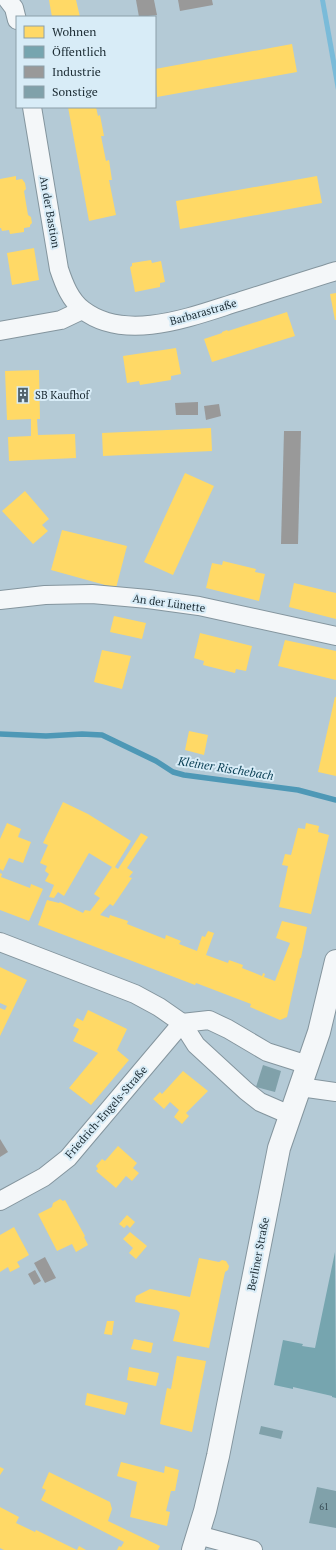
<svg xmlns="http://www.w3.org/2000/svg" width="336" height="1550" font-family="'PT Serif',serif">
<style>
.green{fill:#7abbd9}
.homes{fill:#ffd966}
.public{fill:#76a5af}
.industry{fill:#999}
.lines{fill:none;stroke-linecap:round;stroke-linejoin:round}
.stream{stroke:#4e98b6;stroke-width:5.5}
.building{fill:#80a1aa}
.minor-casing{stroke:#84959e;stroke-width:20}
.major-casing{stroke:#84959e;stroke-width:24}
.minor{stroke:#f4f7f9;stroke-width:18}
.major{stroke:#f4f7f9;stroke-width:22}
.labels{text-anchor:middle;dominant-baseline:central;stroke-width:4;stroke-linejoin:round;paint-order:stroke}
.number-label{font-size:9px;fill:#344851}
.street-label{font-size:11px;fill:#1b2b33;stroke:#d8ecf7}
.poi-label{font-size:11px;fill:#1b2b33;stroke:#d8ecf7;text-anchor:start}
.water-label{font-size:12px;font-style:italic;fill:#073d52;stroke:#d8ecf7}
</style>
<rect width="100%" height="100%" fill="#b4cad6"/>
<polygon class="green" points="320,0 325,0 336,61 336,90"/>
<g class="homes">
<polygon points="49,0 76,0 80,17 52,17"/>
<polygon points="292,44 297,72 157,97 155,69"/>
<polygon points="68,107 96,107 98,116 100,115 104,136 101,136 106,161 109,160 112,180 109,180 116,215 89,221"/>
<polygon points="16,176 16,180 22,179 25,183 26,189 24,191 28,215 31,217 32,223 30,225 30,227 24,228 24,232 10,234 9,230 2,231 1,228 0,228 0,179"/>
<polygon points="317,176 322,203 180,229 176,201"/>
<polygon points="34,248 39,280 12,285 7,253"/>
<polygon points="151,260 152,263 161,261 165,282 160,283 160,287 135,292 130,267 132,266 132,263"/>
<polygon points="336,293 336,320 335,320 330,294"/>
<polygon points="287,312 295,336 212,362 204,339 222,333 222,332 227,330 228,331"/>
<polygon points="176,348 181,374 171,376 171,380 140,385 139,381 127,383 123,356"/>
<polygon points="39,370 40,419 37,419 38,435 75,434 76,458 9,461 8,437 31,436 31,419 7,420 5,371"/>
<polygon points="211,428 212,451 103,456 102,433"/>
<polygon points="185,473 214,486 173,575 144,562"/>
<polygon points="25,491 49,519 42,525 48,531 33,544 2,511"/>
<polygon points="62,530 127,546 116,588 51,570"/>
<polygon points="223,561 256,569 255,572 265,574 259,601 206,588 212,563 222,565"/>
<polygon points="294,583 336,593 336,619 289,607"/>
<polygon points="114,616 146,623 142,639 110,632"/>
<polygon points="200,633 252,646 246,671 236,669 235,673 203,665 204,661 194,658"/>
<polygon points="285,640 336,651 336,680 278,666"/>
<polygon points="102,650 131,656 122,689 94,682"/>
<polygon points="335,697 336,697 336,776 318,772"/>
<polygon points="189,731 208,735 204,755 185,750"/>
<polygon points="63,802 88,814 131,841 115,867 118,869 141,833 148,837 127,868 133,872 129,877 132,878 113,906 110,904 100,915 109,918 110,915 128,921 127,924 165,939 166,935 181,941 179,944 197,951 202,936 205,937 208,931 214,933 206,955 228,963 229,960 243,965 242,968 262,976 263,973 265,974 264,977 275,981 290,943 276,938 282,921 307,927 301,958 300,958 287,1017 280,1020 250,1007 251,1004 196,983 195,985 38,925 47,900 59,903 60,902 83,913 85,910 90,911 100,898 94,894 112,867 89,853 64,896 58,892 54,898 49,897 54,885 45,881 49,874 45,871 47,866 40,863 48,845 43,843"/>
<polygon points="7,823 21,829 18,837 31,842 23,863 9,858 3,871 0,869 0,839"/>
<polygon points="306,823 319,826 318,832 329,835 311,914 279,907 288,866 282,865 285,854 291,855 298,828 305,829"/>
<polygon points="0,873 2,874 1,877 30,888 31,884 43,889 29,921 0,910"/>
<polygon points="0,967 27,980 0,1036 0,1008 5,1010 7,1006 0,1003"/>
<polygon points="88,1010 127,1029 117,1050 129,1060 91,1105 69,1088 98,1053 73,1041 79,1029 73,1026 77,1018 83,1021"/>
<polygon points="183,1071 208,1091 186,1113 189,1116 182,1124 174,1117 179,1110 170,1102 164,1109 153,1099 160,1092 162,1094"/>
<polygon points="118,1146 137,1163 133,1168 139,1173 132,1181 126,1176 116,1188 96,1171 98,1169 96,1166 102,1159 105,1161"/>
<polygon points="60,1199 63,1201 65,1200 85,1236 84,1237 88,1245 76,1252 72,1244 57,1251 38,1214 52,1207 53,1203"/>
<polygon points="127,1215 135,1222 130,1228 127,1225 124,1228 119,1224"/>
<polygon points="14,1227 29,1255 17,1262 20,1267 10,1272 8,1267 0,1272 0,1235"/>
<polygon points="130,1232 147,1246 136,1259 129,1253 133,1248 123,1239"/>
<polygon points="199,1258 219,1262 222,1260 226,1261 229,1266 228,1270 225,1272 209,1348 173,1341 180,1313 177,1310 135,1302 136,1296 150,1289 190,1297"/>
<polygon points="107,1321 114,1321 112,1335 104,1334"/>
<polygon points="134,1339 153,1343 151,1353 131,1349"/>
<polygon points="177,1356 206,1361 192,1432 160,1424 167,1388 171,1389"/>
<polygon points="129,1367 159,1373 156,1386 127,1380"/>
<polygon points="87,1393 128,1403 125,1415 85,1405"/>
<polygon points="121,1462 164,1473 165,1466 179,1470 175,1491 171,1491 166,1511 170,1512 167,1526 130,1517 137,1482 117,1476"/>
<polygon points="0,1467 4,1469 0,1475"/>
<polygon points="49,1472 110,1502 112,1509 108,1521 160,1546 158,1550 117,1550 119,1546 121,1547 124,1542 41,1500 46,1490 42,1488"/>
<polygon points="0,1507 19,1517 16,1523 35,1532 36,1530 77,1550 79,1546 86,1550 4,1550 0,1548"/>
</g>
<polygon class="public" points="335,1252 336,1398 332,1397 332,1396 293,1387 293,1389 274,1385 283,1340 303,1344 302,1346 315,1348"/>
<g class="industry">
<polygon points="136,0 154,0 157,15 139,17"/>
<polygon points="178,0 212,0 213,5 180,11"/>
<polygon points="198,402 198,415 176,415 175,403"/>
<polygon points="219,404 221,416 206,420 204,406"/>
<polygon points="284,431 301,431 298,544 281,544"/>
<polygon points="0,1139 8,1152 0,1157"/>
<polygon points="45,1257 56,1278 45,1283 34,1263"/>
<polygon points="35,1270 41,1281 34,1285 28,1274"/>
</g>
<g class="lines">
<polyline class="stream" points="0,734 46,736 82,734 102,735 156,761 173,772 184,775 298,790 336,800"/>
</g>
<g class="building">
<polygon points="263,1065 281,1071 275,1092 256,1087"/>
<polygon points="261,1426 283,1431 281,1439 259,1434"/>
<polygon points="317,1487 336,1491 336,1528 309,1523"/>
</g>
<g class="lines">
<defs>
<g id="minor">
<polyline points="8,0 14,8 17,20"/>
<path d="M32,107l27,162c5,15 11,31 24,41 43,33 110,6 155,-8 32,-10 65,-21 98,-31"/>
<polyline points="0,331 61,320 82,310"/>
<polyline points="0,600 45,595 92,594 148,599 199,606 336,636"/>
<polyline points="0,942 135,994 159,1007 182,1023 196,1045 246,1091 260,1102 290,1115"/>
<polyline points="182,1023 209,1020 228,1029 267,1052 308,1065"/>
<polyline points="300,1087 336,1092"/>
<polyline points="0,1201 44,1177 68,1158 182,1023"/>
<polyline points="198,1535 253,1550"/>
</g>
<polyline id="major" points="193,1550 205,1511 218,1456 279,1148 319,1032 336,961"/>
</defs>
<use href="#minor" class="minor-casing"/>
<use href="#major" class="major-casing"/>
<use href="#minor" class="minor"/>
<use href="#major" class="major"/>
</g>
<defs>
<symbol id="building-bare" viewBox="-9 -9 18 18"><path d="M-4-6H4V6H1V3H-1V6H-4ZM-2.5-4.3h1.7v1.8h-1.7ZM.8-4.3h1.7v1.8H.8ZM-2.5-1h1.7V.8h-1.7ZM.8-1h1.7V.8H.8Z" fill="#51636c" stroke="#d8ecf7" stroke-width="2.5" paint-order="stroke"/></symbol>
</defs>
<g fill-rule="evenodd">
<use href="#building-bare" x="12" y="384" width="22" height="22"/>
</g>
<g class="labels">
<g class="number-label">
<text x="324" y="1507">61</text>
</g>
<g class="street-label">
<text transform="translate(50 212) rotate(80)">An der Bastion</text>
<text transform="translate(203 312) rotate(-16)">Barbarastraße</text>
<text transform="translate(169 603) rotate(8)">An der Lünette</text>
<text transform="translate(106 1112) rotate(-49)">Friedrich-Engels-Straße</text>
<text transform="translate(258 1254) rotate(-79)">Berliner Straße</text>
</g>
<g class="poi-label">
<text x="35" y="395">SB Kaufhof</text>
</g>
<g class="water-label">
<text transform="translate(226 768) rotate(9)">Kleiner Rischebach</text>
</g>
</g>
<rect x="16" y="16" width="140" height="92" fill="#d8ecf7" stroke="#8c9fa9"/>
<rect x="24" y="26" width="20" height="12" fill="#ffd966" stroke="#8c9fa9"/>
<text x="52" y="36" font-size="12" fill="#1b2b33">Wohnen</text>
<rect x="24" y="46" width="20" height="12" fill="#76a5af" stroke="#8c9fa9"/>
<text x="52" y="56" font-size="12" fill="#1b2b33">Öffentlich</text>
<rect x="24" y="66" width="20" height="12" fill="#999999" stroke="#8c9fa9"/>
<text x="52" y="76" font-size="12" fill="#1b2b33">Industrie</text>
<rect x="24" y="86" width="20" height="12" fill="#80a1aa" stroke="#8c9fa9"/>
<text x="52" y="96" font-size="12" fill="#1b2b33">Sonstige</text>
</svg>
